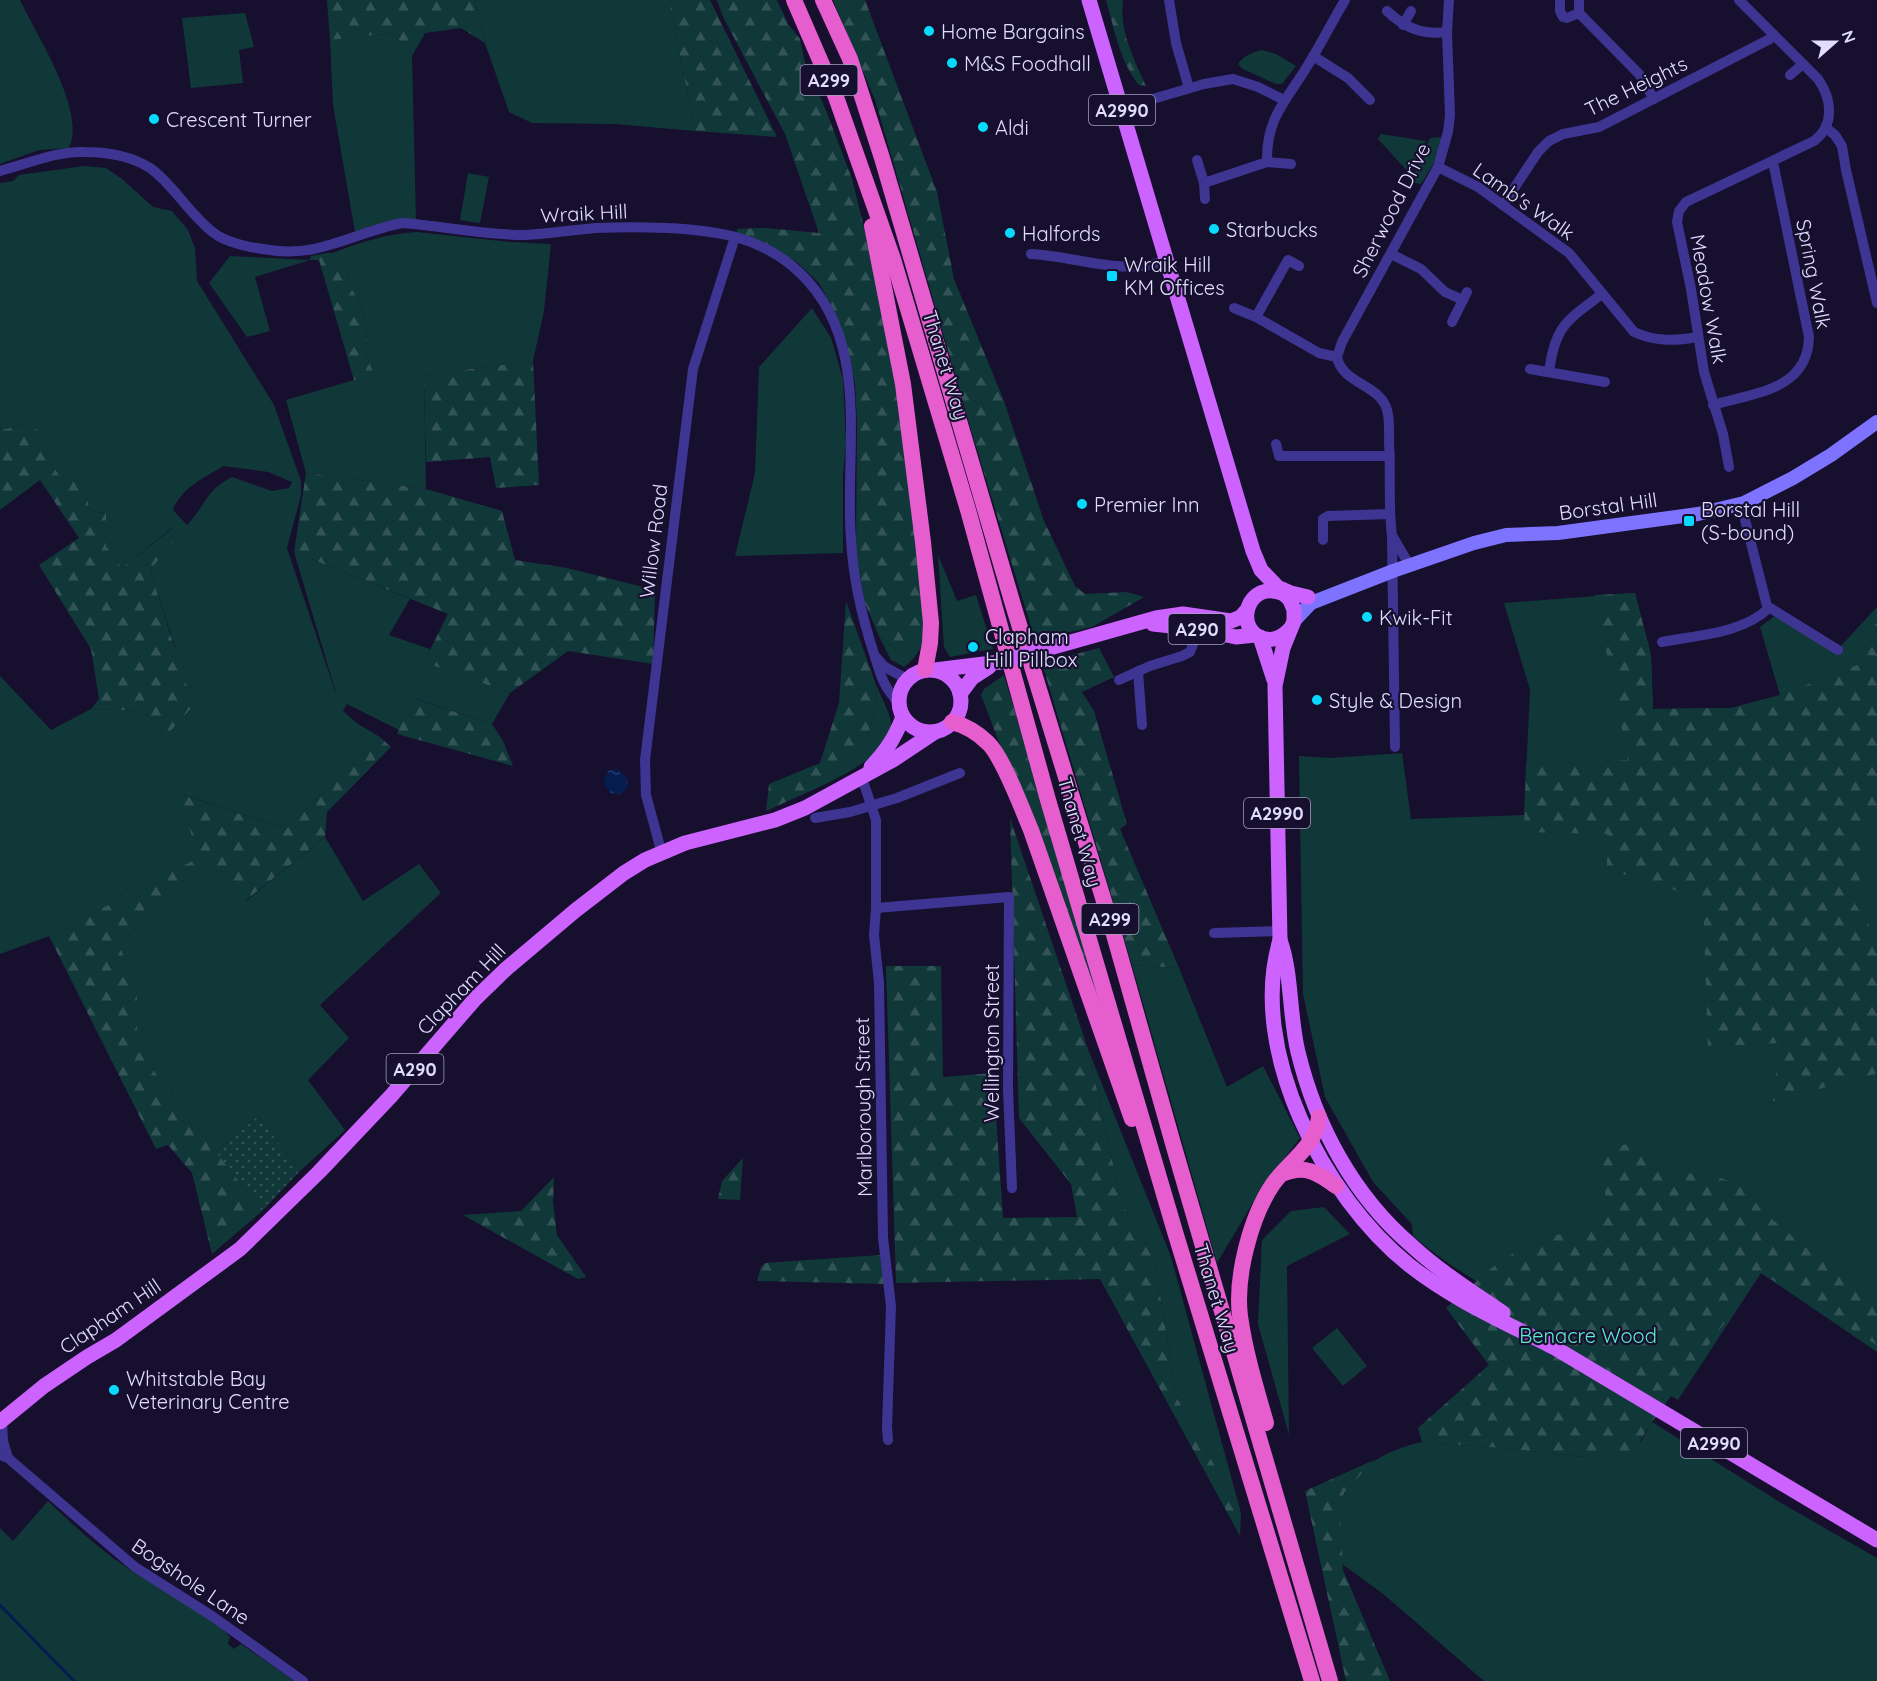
<svg xmlns="http://www.w3.org/2000/svg" width="1877" height="1681" font-family="Quicksand,sans-serif">
<style>
.green{fill:#113839;fill-rule:evenodd}
.forest{fill:url(#forest-firs)}
.garden{fill:url(#garden-dots)}
.water{fill:url(#water-ripples)}
.lines{fill:none;stroke-linecap:round;stroke-linejoin:round}
.stream{stroke:#051c51;stroke-width:3}
.minor{stroke:#3e3592;stroke-width:10}
.secondary{stroke:#7e73ff;stroke-width:14}
.primary{stroke:#cd63ff;stroke-width:15}
.trunk{stroke:#e65dce;stroke-width:16}
.primary-bridge{stroke:#cd63ff;stroke-width:15}
.poi-dot{fill:#08d9ff;stroke:#160f2e;stroke-width:2}
.labels{text-anchor:middle;dominant-baseline:central;stroke-width:4.5;stroke-linejoin:round;paint-order:stroke}
.shield{fill:#160f2e;stroke:#a59ec0;stroke-width:1.5}
.shield-label{font-size:18px;font-weight:bold;fill:#e2dcff}
.poi-label{font-size:20px;fill:#e2dcff;stroke:#160f2e;text-anchor:start}
.street-label{font-size:20px;fill:#e2dcff;stroke:#160f2e}
.park-label{font-size:20px;fill:#5aedd0;stroke:#160f2e}
</style>
<defs>
<pattern id="forest-firs" width="22" height="20" patternUnits="userSpaceOnUse" patternTransform="scale(1.5)"><rect width="22" height="20" fill="#113839"/><path d="M5 1l3.5 6h-7zM16 11l3.5 6h-7z" fill="#335457"/></pattern>
<pattern id="garden-dots" width="8" height="8" patternUnits="userSpaceOnUse" patternTransform="scale(1.5)"><rect width="8" height="8" fill="#113839"/><path d="M2 2h.1M6 6h.1" fill="none" stroke="#335457" stroke-width="1.8" stroke-linecap="round"/></pattern>
<pattern id="water-ripples" width="26" height="14" patternUnits="userSpaceOnUse" patternTransform="scale(1.5)"><rect width="26" height="14" fill="#051c51"/><path d="M2 4q2-2 4 0t4 0M15 11q2-2 4 0t4 0" fill="none" stroke="#293c6b"/></pattern>
</defs>
<rect width="100%" height="100%" fill="#160f2e"/>
<g class="green">
<path d="M0,0h20l6,12c16,31 60,103 43,136l-30,2 -39,14z"/>
<polygon points="475,0 669,0 695,131 615,124 532,123 509,112 485,43"/>
<polygon points="245,13 254,47 239,50 243,83 191,88 182,18"/>
<polygon points="392,33 412,56 416,221 355,232 333,105 330,40"/>
<path d="M1262,50l14,4 20,12 -14,18h-6l-33,-15 -5,-5c5,-8 15,-12 24,-14z"/>
<polygon points="1381,134 1426,141 1411,175 1378,139"/>
<polygon points="1443,137 1435,161 1421,184 1415,183 1412,178 1430,138"/>
<path d="M84,166l22,2 16,11 31,28 19,4 16,19 7,18 2,33 77,124 27,76v14l-14,53 52,155 -45,-151 116,47 -21,36 41,14 -5,13 85,31 -18,31 -79,-26 -14,32 -52,-26 -4,7 15,13 22,13 -28,29 -66,63 -105,-35 18,64 -150,78 -49,18v-278l51,54 40,-21 54,2 20,26 10,-90 -25,-77 31,-39 -8,-4 -51,41 -16,-22v-33l-16,-2 -6,-27 -25,-9 -13,-20 -11,-32 -35,7v-247l13,-2 6,-6zM224,466l44,6 24,10 -3,6 -17,3 -40,-14c-27,14 -25,27 -45,48l-14,-15c8,-22 32,-33 51,-44z"/>
<polygon points="468,173 489,177 480,223 460,220"/>
<path d="M417,232l93,10 41,2 -7,67 -11,50 -109,14 2,114 -120,-16 -20,-73 68,-20 8,2 11,-11 -8,-19 2,-15 -3,-21 -6,-17 -8,-13 -3,-17 -14,-16c27,-11 54,-19 84,-21z"/>
<polygon points="230,256 310,260 255,277 270,331 247,337 209,283"/>
<polygon points="812,308 831,338 843,379 846,444 843,475 843,553 735,556 755,473 759,367"/>
<polygon points="938,555 957,601 976,595 993,649 950,657 944,647"/>
<path d="M1635,593l16,62 2,54 78,-1 49,-13 -20,-68 15,-11 63,33 39,-42v745l-116,-79 -83,127c-41,-24 -81,-50 -122,-73 -50,-29 -100,-54 -143,-91l-1,-12 -39,-42 -48,-85 -22,-103 -4,-238 33,2 70,-5 9,66 113,-4 6,-125 -26,-87z"/>
<path d="M923,603c1,29 6,45 -19,64l-13,-7 -12,-24 19,15z"/>
<path d="M875,682c5,13 14,28 16,41 3,27 -44,50 -63,60l35,-31 13,-45z"/>
<polygon points="325,837 363,901 419,864 441,893 320,1005 349,1038 308,1080 345,1130 300,1171 258,1116 216,1152 137,1049 137,985 118,943 209,869 228,873 246,901"/>
<polygon points="1132,965 1179,968 1227,1087 1263,1066 1300,1138 1261,1189 1217,1263"/>
<polygon points="1088,1049 1171,1257 1241,1513 1176,1396 1155,1262 1121,1201"/>
<polygon points="1324,1207 1350,1234 1287,1266 1289,1435 1258,1324 1262,1240 1291,1211"/>
<polygon points="1337,1328 1367,1366 1343,1386 1312,1348"/>
<path d="M1652,1422l129,81 96,55v123h-393l-102,-88 -40,-29c-1,-17 -5,-38 -2,-56 7,-38 48,-59 82,-66l80,6 83,9h36l20,-16z"/>
<path d="M48,1501c24,23 51,48 78,66 30,21 82,42 104,70l-2,7 6,5 7,-5 53,37h-294v-153l13,13z"/>
</g>
<g class="forest">
<polygon points="327,0 475,0 485,43 461,28 425,33 412,56 392,33 330,40"/>
<polygon points="669,0 710,0 777,137 695,131"/>
<polygon points="717,0 777,0 788,24 800,39 805,63 827,113 852,179 871,255 897,371 923,603 919,630 912,646 898,651 879,636 865,603 856,553 857,424 855,383 846,344 830,303 819,283 798,263 768,245 737,234 737,229 766,228 819,233 785,134 723,17"/>
<polygon points="833,0 865,0 937,192 954,279 1004,401 1044,521 1075,586 1085,594 1127,592 1144,597 1092,627 1035,640 975,443 875,100"/>
<path d="M1106,0h17c-4,31 11,59 23,86l-7,-1c-19,-23 -25,-57 -33,-85z"/>
<polygon points="327,253 333,253 347,269 350,286 358,299 364,316 367,337 365,352 373,371 368,384 354,380 319,260 310,260 311,256"/>
<polygon points="533,361 539,485 496,488 490,457 426,462 424,375"/>
<polygon points="35,423 46,455 59,475 84,484 90,511 106,513 106,546 122,568 174,527 182,531 150,570 193,706 165,737 145,711 91,709 99,699 91,649 39,565 79,538 40,480 0,510 0,430"/>
<polygon points="306,473 426,489 502,511 515,560 567,568 655,590 653,664 568,651 510,693 424,662 448,614 294,552"/>
<polygon points="1635,593 1651,655 1653,709 1731,708 1781,695 1875,658 1877,659 1877,814 1868,831 1855,904 1872,929 1877,928 1877,1071 1875,1074 1773,1101 1780,1043 1708,1047 1703,899 1607,869 1607,834 1524,832 1526,763 1628,760 1595,595"/>
<polygon points="846,601 875,682 876,707 863,752 828,783 766,811 769,784 820,763 839,703"/>
<polygon points="1877,617 1877,656 1855,654 1876,623"/>
<polygon points="1099,648 1114,677 1082,692 1094,711 1127,824 1120,829 1179,968 1132,965 1042,663"/>
<polygon points="1004,675 1100,998 1130,1084 981,695 984,689"/>
<polygon points="412,698 492,724 503,741 513,766 397,734"/>
<polygon points="380,737 391,747 327,812 325,837 245,901 228,873 209,869 118,943 137,985 137,1049 262,1211 212,1254 192,1173 168,1145 156,1149 49,936 198,858 180,794 286,829 352,766"/>
<polygon points="1010,818 1088,1049 1121,1201 1155,1262 1176,1396 1241,1513 1240,1536 1100,1279 896,1283 886,966 941,966 943,1077 993,1073 1003,1218 1077,1217 1071,1184 1019,1118"/>
<polygon points="1633,1144 1646,1149 1677,1172 1713,1175 1736,1184 1751,1195 1761,1210 1870,1302 1877,1303 1877,1345 1761,1273 1652,1422 1633,1452 1621,1457 1585,1457 1502,1448 1422,1442 1418,1428 1489,1365 1446,1308 1494,1266 1533,1240 1562,1234 1586,1222 1607,1207 1604,1185 1597,1168 1602,1153 1619,1145"/>
<polygon points="743,1158 740,1200 718,1199 722,1181"/>
<polygon points="554,1177 553,1202 557,1235 586,1277 578,1279 463,1215 521,1211"/>
<polygon points="880,1255 884,1284 757,1281 761,1267 765,1263"/>
<polygon points="1374,1460 1344,1493 1340,1511 1343,1570 1390,1681 1346,1681 1305,1491"/>
</g>
<polygon class="garden" points="258,1116 300,1171 262,1211 216,1152"/>
<path class="water" d="M614,769c13,4 20,16 7,25l-10,-1 -6,-7 -1,-5 4,-10z"/>
<g class="lines">
<polyline class="stream" points="0,1605 74,1681"/>
<g class="minor">
<polyline points="1169,0 1176,43 1189,88"/>
<polyline points="1560,0 1560,11 1563,17 1567,18 1579,13"/>
<polyline points="1579,0 1579,13 1639,74 1654,99"/>
<path d="M1387,11c18,17 35,24 60,21"/>
<polyline points="1403,25 1411,11"/>
<polyline points="1313,56 1348,78 1370,100"/>
<polyline points="1790,75 1803,64"/>
<polyline points="1122,108 1204,84 1233,79 1258,87 1284,100"/>
<polyline points="1826,128 1835,135 1842,146 1846,170 1877,303"/>
<polyline points="1197,160 1204,183 1205,199"/>
<path d="M1267,162c-1,-45 20,-62 41,-97 13,-21 24,-43 37,-65"/>
<path d="M1438,167l40,20 91,66 65,79c22,10 41,9 64,5"/>
<path d="M0,171c27,-7 56,-20 84,-19 22,0 47,4 66,16 22,15 40,47 64,65 13,10 39,15 56,17 49,8 85,-18 132,-27 41,3 81,12 122,12 24,-1 48,-5 72,-7 42,-2 100,-1 140,9 24,7 45,18 63,35 74,69 45,178 52,267 2,40 11,78 23,115 7,21 8,31 24,48"/>
<polyline points="1204,183 1267,162 1291,164"/>
<polyline points="1503,205 1538,152 1549,141 1563,134 1599,127 1762,43 1770,39 1773,34"/>
<path d="M1031,254c46,2 91,23 136,6"/>
<polyline points="1391,254 1421,269 1445,292 1463,300"/>
<path d="M1234,308l22,9 63,36 18,4c5,27 43,27 50,53 3,10 2,22 2,33 2,31 -1,62 3,93l3,211"/>
<polyline points="1256,317 1288,260 1299,266"/>
<polyline points="1452,322 1467,292"/>
<polyline points="1337,357 1342,342 1438,167 1448,132 1450,115 1447,32 1449,0"/>
<polyline points="1530,369 1605,382"/>
<path d="M1549,372c6,-46 17,-51 53,-78"/>
<path d="M1713,405c41,-12 95,-15 96,-68l-36,-175"/>
<polyline points="1276,444 1279,456 1390,456"/>
<path d="M1729,467l-6,-33 -19,-62 -13,-83 -14,-67 2,-11 7,-9 128,-61c21,-16 18,-42 4,-62l-79,-79"/>
<polyline points="1741,504 1767,606 1838,650"/>
<polyline points="1393,537 1410,566"/>
<polyline points="1323,540 1323,519 1328,516 1389,514"/>
<path d="M1662,642c35,-7 80,-8 107,-34"/>
<polyline points="875,656 885,667 907,679"/>
<polyline points="1138,671 1142,725"/>
<polyline points="1119,680 1150,666 1182,656 1190,652 1199,629"/>
<polyline points="856,780 864,784 876,820 876,908 874,935 879,983 883,1238 891,1306 887,1427 888,1440"/>
<polyline points="815,818 850,812 897,798 960,773"/>
<polyline points="662,854 646,795 645,760 693,369 735,237"/>
<polyline points="876,908 1009,897 1008,1089 1012,1188"/>
<polyline points="1214,933 1280,931"/>
<polyline points="2,1421 3,1441 8,1458"/>
<polyline points="0,1455 8,1458 135,1567 212,1616 303,1681"/>
</g>
<polyline class="secondary" points="1294,621 1311,603 1393,571 1474,543 1506,535 1558,533 1698,514 1744,503 1793,478 1831,455 1877,422"/>
<g class="primary">
<path d="M1089,0l164,551 8,19 29,30 4,10v11l-11,27 -8,38 5,254c-33,110 44,257 129,325 43,34 93,56 142,81"/>
<polyline points="1282,589 1291,593 1308,597"/>
<path d="M1284,594c-37,-17 -52,37 -19,45 11,2 18,-3 25,-10"/>
<polyline points="1153,624 1199,629 1236,637 1255,635"/>
<polyline points="1260,637 1274,680"/>
<polyline points="1039,651 1156,618 1183,614 1231,621 1241,617 1247,610"/>
<polyline points="935,670 1000,662"/>
<circle cx="930" cy="701" r="31"/>
<polyline points="960,694 972,678 989,667"/>
<path d="M871,767c16,-17 23,-28 32,-50"/>
<path d="M1280,940c12,33 9,75 18,112 18,74 55,143 113,193 28,26 60,46 92,68"/>
<polyline points="1545,1342 1877,1540"/>
<polyline points="0,1422 44,1386 87,1357 116,1340 240,1249 319,1172 391,1096 475,999 506,969 576,910 624,873 645,860 685,843 775,820 805,808 893,760 935,732"/>
</g>
<g class="trunk">
<polyline points="794,0 836,97 893,259 968,510 1048,800 1176,1235 1312,1681"/>
<polyline points="823,0 850,59 882,158 1014,608 1111,924 1174,1147 1330,1681"/>
<polyline points="872,226 903,384 923,542 931,623 930,643 925,670"/>
<path d="M952,722c15,4 25,10 36,21 15,14 34,66 43,87l101,289"/>
<path d="M1282,1174c23,-10 36,-1 54,12"/>
<path d="M1266,1423c-10,-35 -21,-71 -26,-107 -5,-40 11,-100 33,-132 16,-23 43,-37 46,-67"/>
</g>
<polyline class="primary-bridge" points="1000,662 1039,651"/>
</g>
<g class="poi-dot">
<circle cx="929" cy="31" r="6"/>
<circle cx="952" cy="63" r="6"/>
<circle cx="154" cy="119" r="6"/>
<circle cx="983" cy="127" r="6"/>
<circle cx="1214" cy="229" r="6"/>
<circle cx="1010" cy="233" r="6"/>
<rect x="1106" y="270" width="12" height="12" rx="3"/>
<circle cx="1082" cy="504" r="6"/>
<rect x="1683" y="515" width="12" height="12" rx="3"/>
<circle cx="1367" cy="617" r="6"/>
<circle cx="973" cy="647" r="6"/>
<circle cx="1317" cy="700" r="6"/>
<circle cx="114" cy="1390" r="6"/>
</g>
<g class="labels">
<g class="shield">
<rect x="800.5" y="65" width="57" height="30" rx="4.5"/>
<rect x="1089" y="95" width="66" height="30" rx="4.5"/>
<rect x="1168.5" y="614" width="57" height="30" rx="4.5"/>
<rect x="1244" y="798" width="66" height="30" rx="4.5"/>
<rect x="1081.5" y="904" width="57" height="30" rx="4.5"/>
<rect x="386.5" y="1054" width="57" height="30" rx="4.5"/>
<rect x="1681" y="1428" width="66" height="30" rx="4.5"/>
</g>
<g class="shield-label">
<text x="829" y="80">A299</text>
<text x="1122" y="110">A2990</text>
<text x="1197" y="629">A290</text>
<text x="1277" y="813">A2990</text>
<text x="1110" y="919">A299</text>
<text x="415" y="1069">A290</text>
<text x="1714" y="1443">A2990</text>
</g>
<g class="poi-label">
<text x="941" y="31">Home Bargains</text>
<text x="964" y="63">M&amp;S Foodhall</text>
<text x="166" y="119">Crescent Turner</text>
<text x="995" y="127">Aldi</text>
<text x="1226" y="229">Starbucks</text>
<text x="1022" y="233">Halfords</text>
<text x="1124" y="264">Wraik Hill<tspan x="1124" dy="23">KM Offices</tspan></text>
<text x="1094" y="504">Premier Inn</text>
<text x="1701" y="509">Borstal Hill<tspan x="1701" dy="23">(S-bound)</tspan></text>
<text x="1379" y="617">Kwik-Fit</text>
<text x="985" y="636">Clapham<tspan x="985" dy="23">Hill Pillbox</tspan></text>
<text x="1329" y="700">Style &amp; Design</text>
<text x="126" y="1378">Whitstable Bay<tspan x="126" dy="23">Veterinary Centre</tspan></text>
</g>
<g class="street-label">
<text transform="translate(1636 86) rotate(-26)">The Heights</text>
<text transform="translate(1524 201) rotate(35)">Lamb's Walk</text>
<text transform="translate(1391 210) rotate(-63)">Sherwood Drive</text>
<text transform="translate(584 213) rotate(-3)">Wraik Hill</text>
<text transform="translate(1814 274) rotate(79)">Spring Walk</text>
<text transform="translate(1709 299) rotate(80)">Meadow Walk</text>
<text transform="translate(946 365) rotate(73)">Thanet Way</text>
<text transform="translate(1608 506) rotate(-8)">Borstal Hill</text>
<text transform="translate(653 541) rotate(-83)">Willow Road</text>
<text transform="translate(1080 832) rotate(74)">Thanet Way</text>
<text transform="translate(461 989) rotate(-46)">Clapham Hill</text>
<text transform="translate(991 1043) rotate(-90)">Wellington Street</text>
<text transform="translate(863 1107) rotate(-91)">Marlborough Street</text>
<text transform="translate(1217 1298) rotate(73)">Thanet Way</text>
<text transform="translate(110 1316) rotate(-34)">Clapham Hill</text>
<text transform="translate(191 1581) rotate(34)">Bogshole Lane</text>
</g>
<g class="park-label">
<text x="1588" y="1335">Benacre Wood</text>
</g>
</g>
<g transform="translate(1835 42) rotate(69)" stroke="#160f2e" stroke-width="4.5" paint-order="stroke">
<path d="M0-4.5L10 22L0 15L-10 22Z" fill="#e2dcff"/>
<text y="-9" font-size="16" font-weight="bold" text-anchor="middle" fill="#e2dcff">N</text>
</g>
</svg>
